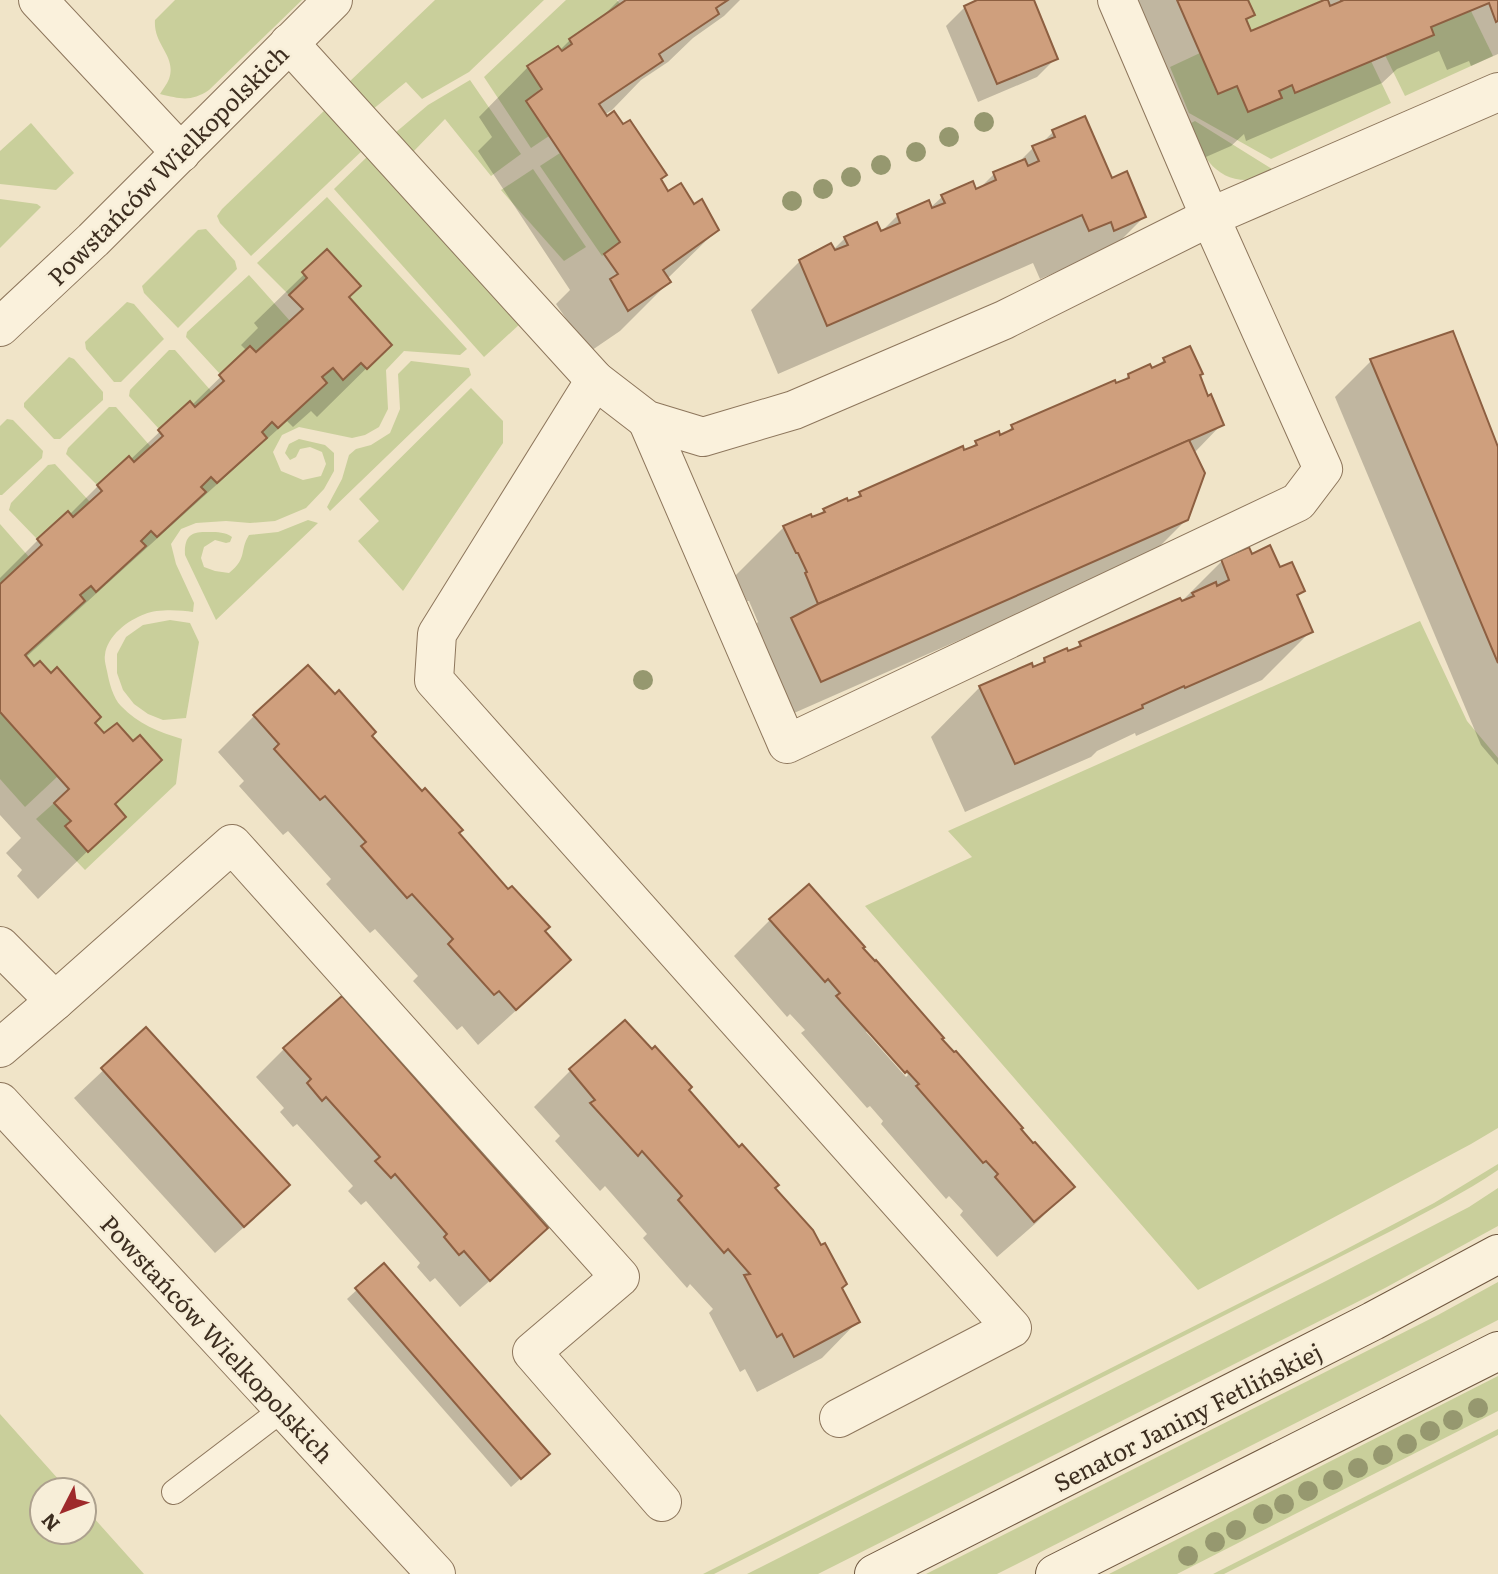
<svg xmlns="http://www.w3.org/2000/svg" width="1498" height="1574" font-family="Literata,serif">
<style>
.green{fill:#c9cf9b}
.shadow{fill:#0003;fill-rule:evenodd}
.building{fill:#cf9f7d;stroke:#8d5f41;stroke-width:2}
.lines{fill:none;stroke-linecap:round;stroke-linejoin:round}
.lane-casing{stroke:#8d765c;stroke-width:26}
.street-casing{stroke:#8d765c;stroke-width:40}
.secondary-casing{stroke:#6f573f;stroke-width:40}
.lane{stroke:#faf1dc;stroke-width:24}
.street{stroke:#faf1dc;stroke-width:38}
.secondary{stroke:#faf1dc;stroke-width:38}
.tree{fill:#96986f}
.labels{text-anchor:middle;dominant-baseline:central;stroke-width:5;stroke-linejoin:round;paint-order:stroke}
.street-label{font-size:24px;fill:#3d2e20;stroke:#f7eed8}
</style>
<rect width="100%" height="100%" fill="#f0e4c8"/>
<g class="green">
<path d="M175,0h127l-93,90c-18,12 -28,9 -49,4 3,-5 7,-10 9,-15 8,-23 -16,-34 -14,-59z"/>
<polygon points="435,0 544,0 469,72 422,99 406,82 372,110 348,83"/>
<polygon points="566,0 617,0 620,4 569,39 572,44 562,51 557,46 528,66 541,88 526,101 549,136 531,148 484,77"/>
<polygon points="1248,0 1324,0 1251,31 1246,19 1254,15"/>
<polygon points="1471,11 1493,56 1405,96 1385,55 1431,27"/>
<polygon points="1200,53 1217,94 1237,86 1248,112 1282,98 1279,91 1292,85 1371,61 1391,103 1271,159 1189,113 1170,67"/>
<polygon points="470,80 521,154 491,176 445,119 412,153 395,133 428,105"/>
<polygon points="327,108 365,148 251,256 220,223 217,216 222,209"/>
<path d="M1195,121l82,51c-8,3 -18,8 -27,8 -36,2 -49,-28 -63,-55z"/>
<polygon points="31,123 74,173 56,190 0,184 0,151"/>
<polygon points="560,153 620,242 602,256 540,166"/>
<polygon points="370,154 521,323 484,357 334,189"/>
<polygon points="533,169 586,247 564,261 501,190"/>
<path d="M327,197l140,152 -7,6 -56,-4 -18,19 2,39 -9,18 -14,8 -13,3 -53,-11 -17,8 -9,17 8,19 22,9 18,-4 5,-12 -4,-12 -12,-5 -10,2 -4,8 -6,3 -5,-7 4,-9 10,-5 26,6 9,8v18l-10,18 -18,19 -31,13 -25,2 -24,-2 -30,2 -15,6 -10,15 5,20 18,39 -1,9c-13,-2 -36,-3 -48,2 -17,6 -38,22 -40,41 -1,5 1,11 2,16 2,11 6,27 14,35 17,18 38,26 61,33l-6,45 -91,86 -49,-51 18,-16 17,18 -6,5 23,25 27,-47 47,-44 -22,-24 -7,5 -16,-18 -13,10 -9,-10 -38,-55 -6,5 -10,-12 -7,5 -9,-11 60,-54 -5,-6 11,-9 6,5 48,-44 -4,-6 10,-10 6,6 48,-44 -4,-6 10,-10 6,6 49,-45 -4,-6 10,-10 6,6 49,-45 -5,-6 11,-9 11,11 17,-16 6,5 25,-23 -43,-48 12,-11 -33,-36 -26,22 5,6 -18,17 -32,-32z"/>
<polygon points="0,199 37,204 41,207 0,248"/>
<polygon points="206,229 235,261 237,269 178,328 144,293 142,286 198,230"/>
<polygon points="249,275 290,321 256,352 250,346 220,374 186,337 187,332"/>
<polygon points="127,302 134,304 164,339 121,382 114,382 86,349 85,342"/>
<polygon points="169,350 175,350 212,392 195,407 190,401 159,429 129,396 130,390"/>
<polygon points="69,357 74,359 103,392 103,400 60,439 54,439 24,407 24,403"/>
<polygon points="411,361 469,368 471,375 330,511 327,507 342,479 349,455 356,449 371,445 390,433 400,409 398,374"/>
<polygon points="471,388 503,421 503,443 403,591 358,541 379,521 359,499"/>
<polygon points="109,407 116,407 151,447 134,462 129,456 97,485 66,454 68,448"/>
<polygon points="7,419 13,420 43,451 42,458 2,495 0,495 0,426"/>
<polygon points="55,464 90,502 73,517 68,511 37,539 9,510 11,503 48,465"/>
<path d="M308,520l10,3 -102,97 -31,-65c-1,-19 6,-24 24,-23 9,0 16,0 23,5l-2,5 -4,1 -11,-3 -11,7 -3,11 3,9 11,4 14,2c19,-15 10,-22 20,-38l29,-3z"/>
<polygon points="0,524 29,557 0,584"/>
<polygon points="170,620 190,623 199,642 186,718 163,720 148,714 134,704 123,690 117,673 117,654 126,637 143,625"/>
<polygon points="1420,621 1467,721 1498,758 1498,1128 1471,1144 1198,1290 865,906 972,857 948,831"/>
<polygon points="0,712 58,776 25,807 0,779"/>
<path d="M1498,1164v6c-34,23 -70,41 -105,60l-679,344h-11l632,-319 99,-52z"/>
<polygon points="1498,1188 1498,1226 1385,1288 818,1574 747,1574 1326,1281 1469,1207"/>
<polygon points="1498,1282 1498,1320 1379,1381 997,1574 926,1574 1438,1315"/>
<polygon points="1498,1376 1498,1411 1177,1574 1109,1574"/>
<polygon points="0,1414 68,1490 42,1490 42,1532 84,1532 84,1507 144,1574 0,1574"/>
<polygon points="1498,1429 1498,1435 1224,1574 1213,1574"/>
</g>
<g class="shadow">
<polygon points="619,0 740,0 724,16 693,38 668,62 641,80 612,110 604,115 659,180 668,194 694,207 717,230 667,279 669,282 620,331 579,359 569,323 556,304 570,290 478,151 492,137 479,117 528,67 559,51 570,40 598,21"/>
<polygon points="982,0 1032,0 1056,58 1037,77 978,102 946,26 965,7"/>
<polygon points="1107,0 1248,0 1247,1 1252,14 1245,22 1250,34 1327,3 1330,0 1498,0 1498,54 1471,66 1469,61 1447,70 1439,51 1397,69 1382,83 1246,141 1244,134 1231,146 1199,160"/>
<polygon points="1053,132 1111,180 1144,217 1095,266 1061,270 1040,279 1033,263 778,374 751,310 800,261 833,250 845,238 880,233 898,215 930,208 942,197 972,184 975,192 978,190 994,174 1017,164 1033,148 1040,145"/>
<polygon points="327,252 347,298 390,345 317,417 311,411 293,427 287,421 25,658 104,736 133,743 160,760 114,806 123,817 38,899 17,876 22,870 6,853 21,838 0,815 0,578 38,540 68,513 69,515 98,486 129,458 130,460 190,403 192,405 247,351 241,345 258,328 254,323"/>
<polygon points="1164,360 1198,376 1207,398 1222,424 1194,453 1187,519 1150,556 785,717 756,656 766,646 756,624 758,622 749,601 747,601 735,576 784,527 817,517 824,510 852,501 860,494 968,450 976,443 998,433 999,437 1004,435 1012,427 1121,383 1129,375 1151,371"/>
<polygon points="1371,361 1498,451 1498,765 1481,745 1335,397"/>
<polygon points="1251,556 1279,570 1303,591 1296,598 1311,631 1262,680 1136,736 1135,733 1097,751 1091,757 965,812 931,737 980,687 1038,667 1045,659 1068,654 1073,651 1080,644 1180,603 1222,561"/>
<polygon points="254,716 370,736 569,960 532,996 478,1045 462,1026 457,1030 413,981 418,976 375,929 370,933 326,884 331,879 288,831 283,835 239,786 244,781 218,752"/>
<path d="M770,920l170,119 132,148 -36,36 -39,34 -37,-42 3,-4 -14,-15 -3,3 -65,-75 2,-3 -13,-15 -3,2 -66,-75 4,-3 -15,-16 -3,3 -53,-61zM869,1029l39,46 -2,2 -40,-45z"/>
<polygon points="625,1023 773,1188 840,1288 858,1321 822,1358 757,1392 745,1369 740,1372 709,1313 713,1309 690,1284 687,1288 643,1238 647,1234 605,1186 600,1191 555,1141 560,1136 534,1107 570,1071"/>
<polygon points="146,1030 288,1185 260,1213 215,1253 74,1098"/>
<polygon points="284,1049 546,1228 518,1256 460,1307 435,1278 430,1282 417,1267 420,1263 366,1201 361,1205 348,1191 353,1186 297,1124 293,1127 280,1112 284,1108 256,1077"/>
<polygon points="383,1266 538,1463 511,1487 347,1299"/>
</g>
<g class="building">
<polygon points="626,0 728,0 716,8 719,14 659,54 663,61 599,104 607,116 614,111 623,124 630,120 667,175 661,179 668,191 681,183 694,204 702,199 719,230 663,270 671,282 628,311 610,279 618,274 604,254 620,242 526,101 542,89 527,66 558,46 562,51 572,44 569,39"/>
<polygon points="977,0 1034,0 1058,59 997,84 964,6"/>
<polygon points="1177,0 1248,0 1255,15 1246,19 1251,31 1324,0 1328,0 1330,6 1342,1 1341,0 1498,0 1498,21 1496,22 1489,3 1431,27 1434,35 1295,93 1292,85 1279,91 1282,98 1248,112 1237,86 1218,94"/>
<polygon points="1085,116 1112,178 1127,171 1146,217 1114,231 1111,222 1089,231 1082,215 827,326 799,260 831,243 835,250 848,245 844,237 877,222 881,231 900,223 897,214 929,200 932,208 945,203 941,195 973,181 976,189 996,180 993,172 1025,159 1028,166 1039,161 1032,146 1055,137 1052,130"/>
<polygon points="327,249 361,286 349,297 392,345 367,369 361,363 343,380 333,368 322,377 327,383 278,428 272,422 262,432 267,438 217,483 211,477 201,487 206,492 157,537 151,531 141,541 146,546 96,592 91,586 80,595 85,601 25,655 34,666 40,661 51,673 57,667 101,717 95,723 104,733 117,723 133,741 140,735 162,760 115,804 126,817 88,852 65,826 71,821 54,803 69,789 0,712 0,584 42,545 37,539 68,511 73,517 102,491 97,485 129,456 134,462 163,436 158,430 159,429 190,401 195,407 224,381 219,375 250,346 256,352 303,309 289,295 307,278 302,272"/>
<polygon points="1453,331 1498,447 1498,663 1370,359"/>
<polygon points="1190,346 1203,374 1200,375 1208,396 1211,394 1224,425 818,604 805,573 807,572 798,553 796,553 783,526 811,514 812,517 825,512 823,509 847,498 848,501 861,496 859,492 963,446 964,450 977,445 975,441 999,431 1000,435 1013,429 1011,425 1115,380 1116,383 1129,378 1128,374 1150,364 1152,368 1165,362 1163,358"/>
<polygon points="1189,440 1205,473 1188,520 821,682 791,618 818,604"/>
<polygon points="1270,545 1280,567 1292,562 1305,591 1297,595 1313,632 1185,688 1184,686 1142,705 1143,708 1015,764 979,686 1032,663 1033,667 1045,662 1044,658 1067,648 1068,651 1081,646 1079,642 1180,598 1182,601 1194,596 1192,593 1216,582 1217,586 1229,580 1221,559 1249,547 1252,554"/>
<polygon points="308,665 335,694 339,690 376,732 372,736 422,791 425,788 463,830 459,833 508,889 512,886 550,927 545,931 571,960 516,1010 499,991 494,995 448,944 453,939 412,894 407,898 361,846 366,842 325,796 320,800 274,749 279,744 253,715"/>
<polygon points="809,884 865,947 863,948 875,961 876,960 944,1038 942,1039 954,1052 956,1051 1023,1128 1021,1129 1033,1143 1035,1142 1075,1187 1034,1222 995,1177 998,1174 986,1161 983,1163 916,1086 919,1084 907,1071 905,1073 836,996 840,993 828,979 825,982 769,919"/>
<polygon points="342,996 548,1228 490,1281 464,1251 459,1255 444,1237 447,1234 395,1174 391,1178 375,1161 380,1157 326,1097 322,1101 307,1083 311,1079 283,1048"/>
<polygon points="625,1020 652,1049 655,1046 692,1087 689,1090 739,1147 742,1144 779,1185 775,1188 813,1230 821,1245 825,1243 847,1284 842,1288 860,1322 794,1357 782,1334 777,1337 744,1275 750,1274 728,1249 724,1253 678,1200 682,1196 642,1151 638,1156 590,1103 595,1100 569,1069"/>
<polygon points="146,1027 290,1185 244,1227 101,1068"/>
<polygon points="384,1263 550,1454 521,1479 355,1288"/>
</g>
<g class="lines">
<defs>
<polyline id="lane" points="174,1492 283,1409"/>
<g id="street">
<polyline points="38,0 181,153"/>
<polyline points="289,43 595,380 647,420 703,437 794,410 1004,320 1210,217 1498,92"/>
<polyline points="0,327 93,240 333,0"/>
<polyline points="595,380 437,634 434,680 1012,1328 839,1418"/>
<polyline points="647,420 787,744 1298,502 1323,469 1210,217 1117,0"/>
<polyline points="0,946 55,1001 232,844 620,1277 532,1352 662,1502"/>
<polyline points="0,1048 55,1001"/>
<polyline points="0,1102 436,1574"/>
</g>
<g id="secondary">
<polyline points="874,1574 1373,1321 1498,1254"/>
<polyline points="1055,1574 1498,1351"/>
</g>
</defs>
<use href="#lane" class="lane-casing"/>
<use href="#street" class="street-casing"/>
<use href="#secondary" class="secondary-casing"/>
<use href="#lane" class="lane"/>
<use href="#street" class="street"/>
<use href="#secondary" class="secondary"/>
</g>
<g class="tree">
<circle cx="984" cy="122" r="10"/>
<circle cx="949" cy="137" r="10"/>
<circle cx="916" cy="152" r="10"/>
<circle cx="881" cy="165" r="10"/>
<circle cx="851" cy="177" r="10"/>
<circle cx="823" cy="189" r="10"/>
<circle cx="792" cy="201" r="10"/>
<circle cx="643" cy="680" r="10"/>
<circle cx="1478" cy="1408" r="10"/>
<circle cx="1453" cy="1420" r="10"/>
<circle cx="1430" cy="1431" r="10"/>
<circle cx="1407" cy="1444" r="10"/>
<circle cx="1383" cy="1455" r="10"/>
<circle cx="1358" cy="1468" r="10"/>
<circle cx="1333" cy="1480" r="10"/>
<circle cx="1308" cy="1491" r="10"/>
<circle cx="1284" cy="1504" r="10"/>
<circle cx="1263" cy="1514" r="10"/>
<circle cx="1236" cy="1530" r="10"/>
<circle cx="1215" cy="1542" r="10"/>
<circle cx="1188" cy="1556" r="10"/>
</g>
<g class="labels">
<g class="street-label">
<text transform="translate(167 164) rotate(-45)">Powstańców Wielkopolskich</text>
<text transform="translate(218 1338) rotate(47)">Powstańców Wielkopolskich</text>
<text transform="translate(1187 1416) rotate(-27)">Senator Janiny Fetlińskiej</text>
</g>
</g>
<g transform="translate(63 1511) rotate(228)"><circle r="33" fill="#f7eed8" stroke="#ada18e" stroke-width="2"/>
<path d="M0-5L12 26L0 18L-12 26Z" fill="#9e2a2b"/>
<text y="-10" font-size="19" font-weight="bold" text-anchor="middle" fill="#3d2e20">N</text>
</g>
</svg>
